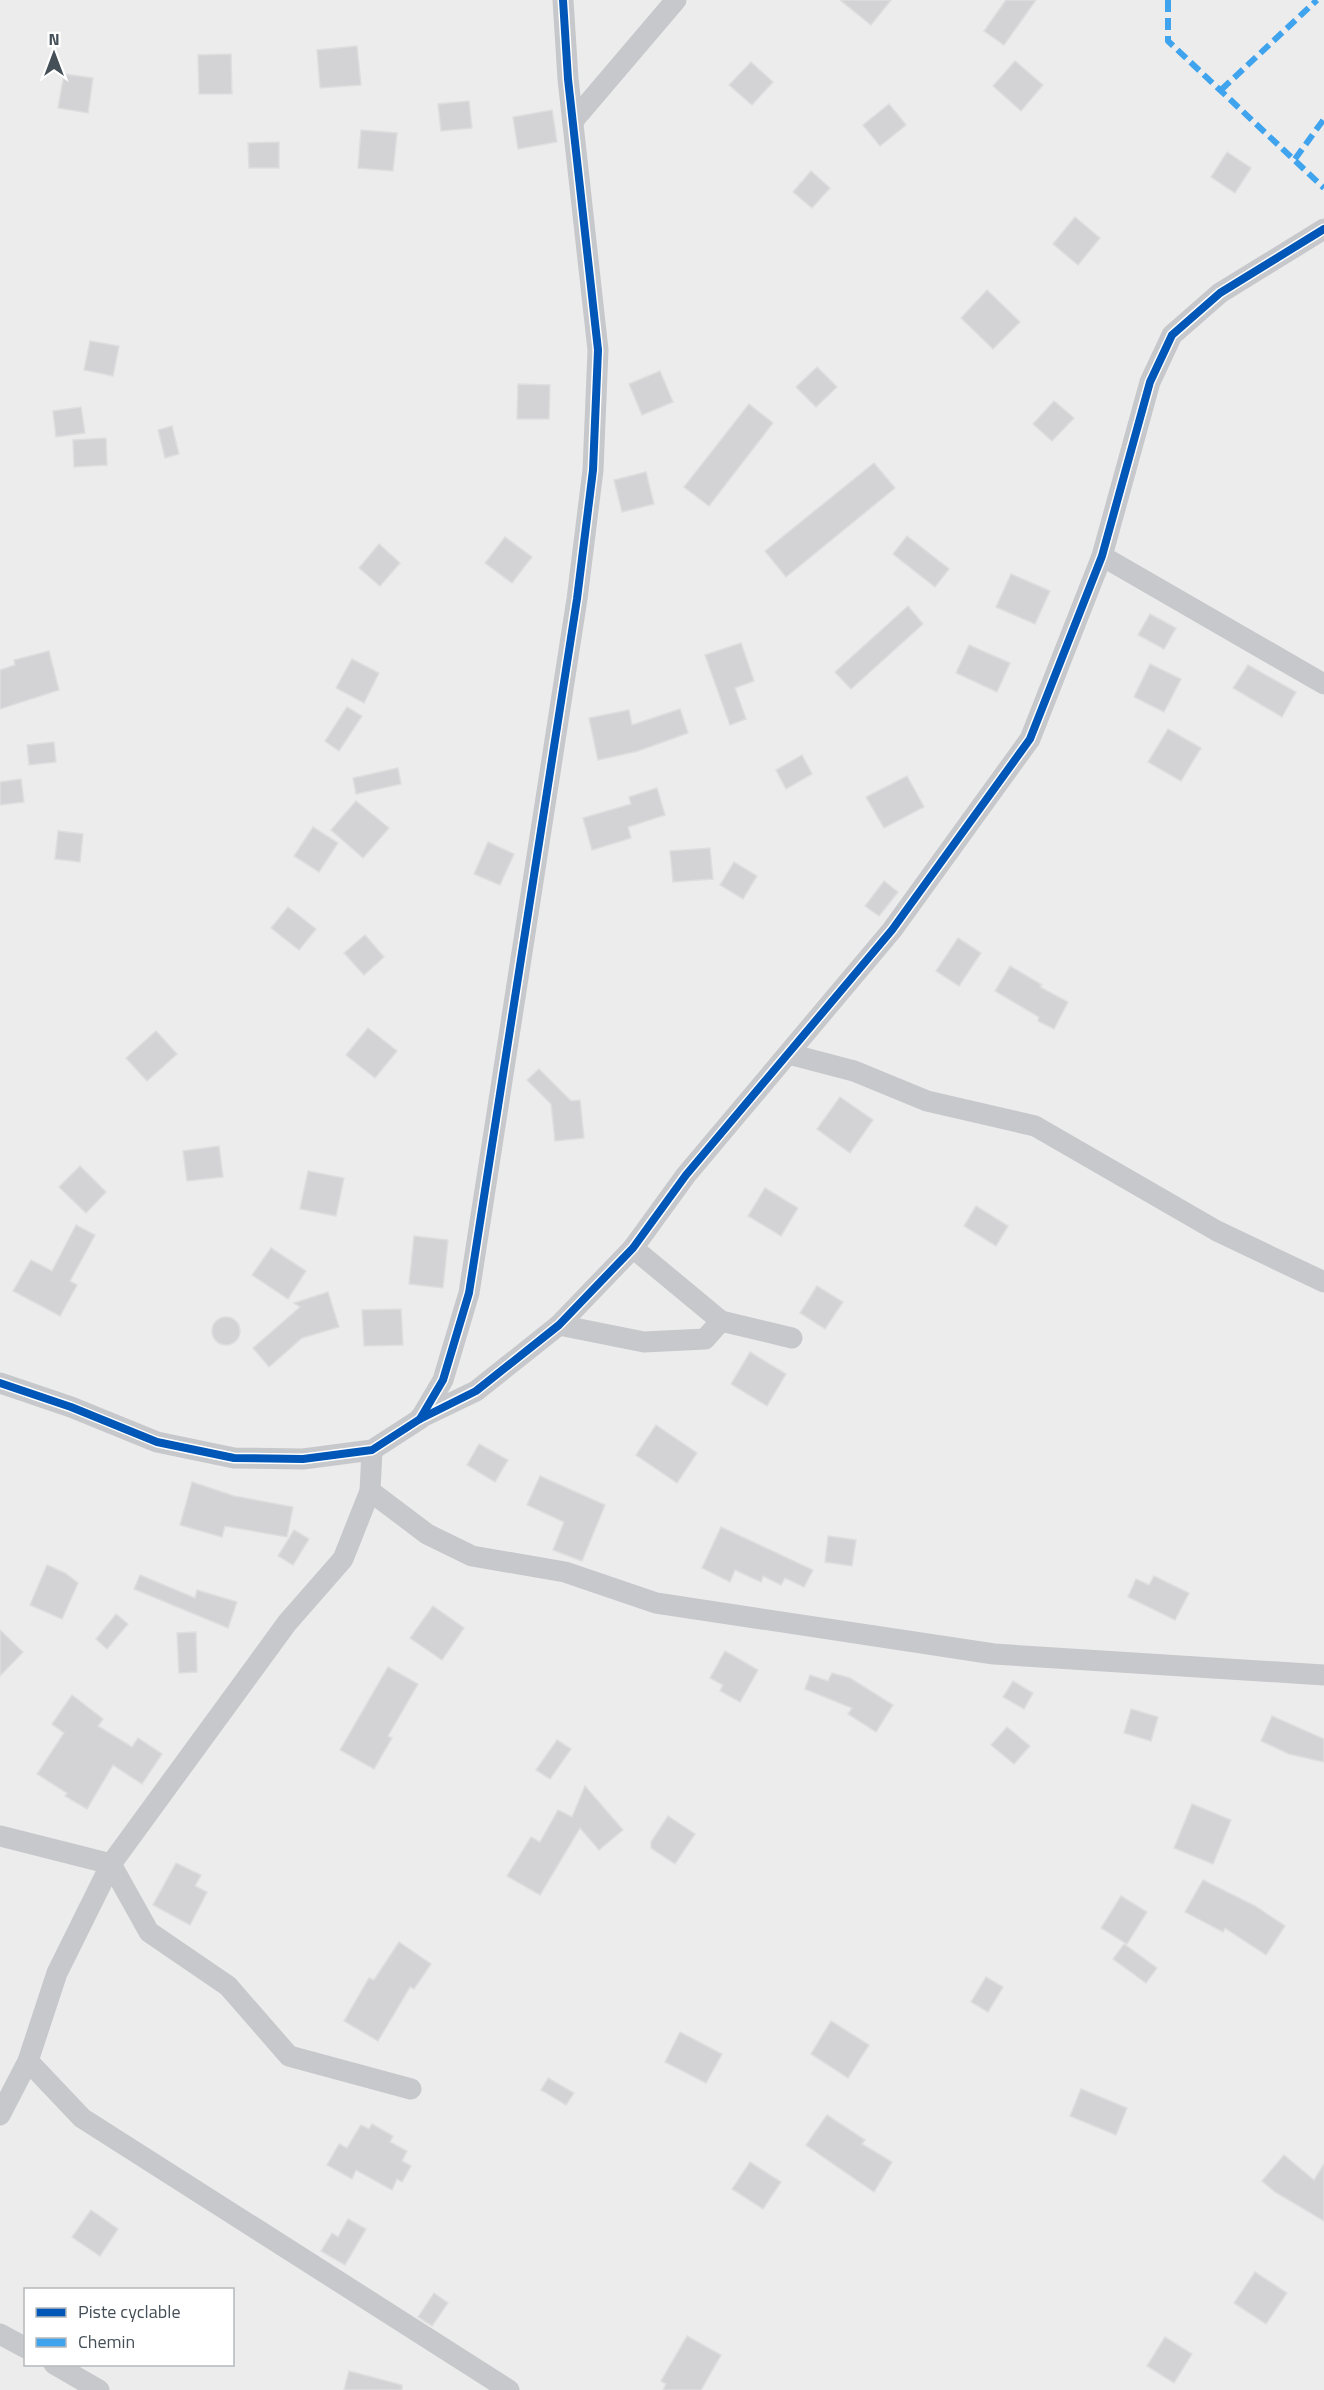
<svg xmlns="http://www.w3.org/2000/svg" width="1324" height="2390" font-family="'Titillium Web',sans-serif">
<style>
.building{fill:#d3d3d5;stroke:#dededf;stroke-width:1.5}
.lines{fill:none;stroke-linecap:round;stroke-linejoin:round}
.minor{stroke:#c6c8cb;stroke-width:21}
.quiet{stroke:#3fa4ed;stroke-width:6;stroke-dasharray:12 6;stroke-linecap:butt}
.cycleway-casing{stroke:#fff;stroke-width:11}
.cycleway{stroke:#0057b8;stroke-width:8}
</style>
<rect width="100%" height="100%" fill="#edecec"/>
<g class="building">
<polygon points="840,0 891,0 871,25"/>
<polygon points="1006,0 1036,0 1004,45 984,31"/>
<polygon points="357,46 361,85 320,88 317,50"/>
<polygon points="231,54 232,94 199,94 198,55"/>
<polygon points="1015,61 1043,85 1021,111 993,86"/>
<polygon points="751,62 773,82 752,105 729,85"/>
<polygon points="64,74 93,78 88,113 58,108"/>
<polygon points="469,101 472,128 441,131 438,104"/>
<polygon points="889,104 906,125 880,146 863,125"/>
<polygon points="552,110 557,142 518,149 513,117"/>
<polygon points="361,130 397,133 393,171 358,168"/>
<polygon points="279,142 279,168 249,168 248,143"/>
<polygon points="1227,152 1251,168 1235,193 1211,177"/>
<polygon points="811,171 830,188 812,208 793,192"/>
<polygon points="1075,217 1100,238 1078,265 1053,244"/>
<polygon points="987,290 1020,322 993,349 961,318"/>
<polygon points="90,341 119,346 113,376 84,370"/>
<polygon points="817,367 837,387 816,407 796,387"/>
<polygon points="660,371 673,402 642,415 629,384"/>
<polygon points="518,384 550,385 549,419 517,419"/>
<polygon points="1054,401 1074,418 1052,441 1033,424"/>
<polygon points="749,404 773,423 709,506 684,487"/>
<polygon points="81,407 85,433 56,437 53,411"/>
<polygon points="172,426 179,454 165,458 158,430"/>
<polygon points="106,438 107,465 74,467 73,440"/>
<polygon points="874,463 895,488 786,577 765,551"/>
<polygon points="646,472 654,504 622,512 614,480"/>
<polygon points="907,536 949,569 935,587 893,554"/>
<polygon points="505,537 532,557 512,583 485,563"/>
<polygon points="379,544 400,563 380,586 359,568"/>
<polygon points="1011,574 1050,591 1035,624 996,607"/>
<polygon points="908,606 923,624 851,689 835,672"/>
<polygon points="1150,614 1176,628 1164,649 1138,635"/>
<polygon points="741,643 754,681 735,688 746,719 730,725 705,655"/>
<polygon points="969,645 1010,663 997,692 956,673"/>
<polygon points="49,651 59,690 0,709 0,670 15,665 14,660"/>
<polygon points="352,659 379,673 364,703 336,688"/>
<polygon points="1150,664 1181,679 1164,712 1134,697"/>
<polygon points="1248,665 1296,692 1282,717 1233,688"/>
<polygon points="347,707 362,716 339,751 325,741"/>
<polygon points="680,709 688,733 638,751 598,760 589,718 629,710 632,725"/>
<polygon points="1168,729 1201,748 1181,781 1148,762"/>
<polygon points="54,742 56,762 29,765 27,745"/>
<polygon points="802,755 812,774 786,789 776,770"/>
<polygon points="398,768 401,784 356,794 353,778"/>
<polygon points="907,776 924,807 884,828 866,797"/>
<polygon points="21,779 24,802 0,805 0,782"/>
<polygon points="657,788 665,815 628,827 631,838 592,850 583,818 631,804 629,797"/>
<polygon points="356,801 389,828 363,858 331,830"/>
<polygon points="313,827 338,843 319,872 294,856"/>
<polygon points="58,831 83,834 80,862 55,859"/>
<polygon points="488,842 514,854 500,885 474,874"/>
<polygon points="710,848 713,879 673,882 670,851"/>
<polygon points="734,862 757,876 743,899 720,885"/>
<polygon points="884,881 898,892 879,916 865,906"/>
<polygon points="288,907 316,929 299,950 271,928"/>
<polygon points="365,935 384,957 364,975 344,953"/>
<polygon points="958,938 981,953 959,986 936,971"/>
<polygon points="1010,966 1042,985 1040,987 1068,1002 1054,1029 1038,1021 1039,1017 995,991"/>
<polygon points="368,1028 397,1051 375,1078 346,1055"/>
<polygon points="156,1031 177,1054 147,1081 126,1058"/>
<polygon points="539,1069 571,1101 580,1100 584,1138 555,1141 551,1104 527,1080"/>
<polygon points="840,1097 873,1120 850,1153 817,1129"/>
<polygon points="219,1146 223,1177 187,1181 183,1151"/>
<polygon points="80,1166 106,1192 86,1213 59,1187"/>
<polygon points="308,1171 344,1178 336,1216 300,1209"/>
<polygon points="765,1188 798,1208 781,1236 748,1216"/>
<polygon points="976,1206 1008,1226 996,1246 964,1226"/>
<polygon points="76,1225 95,1235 70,1281 77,1285 60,1316 13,1291 31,1260 52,1271"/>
<polygon points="414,1236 448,1240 443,1288 409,1284"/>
<polygon points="271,1248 306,1271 288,1299 252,1275"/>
<polygon points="817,1286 843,1302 825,1329 800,1313"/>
<polygon points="328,1292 339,1327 302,1338 269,1367 253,1348 300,1307 294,1303"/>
<polygon points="401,1309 403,1345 364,1346 362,1310"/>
<circle cx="226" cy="1331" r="14"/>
<polygon points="750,1352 786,1374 767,1406 731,1384"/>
<polygon points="656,1425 697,1453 677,1483 636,1455"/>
<polygon points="479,1444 508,1460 495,1482 467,1465"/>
<polygon points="540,1476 605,1505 582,1561 553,1550 564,1522 527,1505"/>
<polygon points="192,1482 234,1496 293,1507 287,1537 225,1526 222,1537 180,1525"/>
<polygon points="721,1527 813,1570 804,1587 785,1578 781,1585 763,1576 761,1582 735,1570 730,1582 702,1568"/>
<polygon points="294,1530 309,1539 293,1565 278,1556"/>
<polygon points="828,1536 856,1540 852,1566 825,1562"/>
<polygon points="47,1565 65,1573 78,1583 62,1619 30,1605"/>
<polygon points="140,1575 195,1598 197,1590 237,1602 228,1628 134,1589"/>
<polygon points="1154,1576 1189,1593 1175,1620 1128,1597 1136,1579 1149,1585"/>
<polygon points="433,1606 464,1628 442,1660 410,1638"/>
<polygon points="116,1614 128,1624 107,1649 96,1639"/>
<polygon points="0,1630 23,1652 0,1676"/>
<polygon points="196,1632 197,1672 179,1673 177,1633"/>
<polygon points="725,1651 758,1670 740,1702 720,1691 723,1685 710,1678"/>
<polygon points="388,1667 418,1684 388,1736 392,1738 374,1769 340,1750"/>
<polygon points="832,1673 850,1678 893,1705 876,1732 848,1714 852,1708 805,1689 810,1675 828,1681"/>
<polygon points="1013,1681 1033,1693 1024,1709 1003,1697"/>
<polygon points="72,1695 103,1719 98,1726 132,1747 138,1738 162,1754 142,1784 113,1765 87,1809 65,1796 67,1793 37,1774 64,1733 52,1724"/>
<polygon points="1131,1709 1158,1717 1151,1741 1124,1733"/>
<polygon points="1272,1716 1324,1739 1324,1762 1289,1754 1261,1741"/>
<polygon points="1007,1727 1030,1746 1014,1764 991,1745"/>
<polygon points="557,1740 571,1749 550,1779 536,1770"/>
<polygon points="585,1786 623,1830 599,1850 580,1828 540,1895 507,1876 531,1837 540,1842 558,1810 572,1817"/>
<polygon points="1192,1804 1231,1820 1213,1864 1174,1848"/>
<polygon points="668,1816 695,1834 675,1864 651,1848 651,1842"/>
<polygon points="176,1863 201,1875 195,1886 207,1892 190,1925 153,1905"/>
<polygon points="1203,1880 1255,1906 1285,1926 1266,1955 1225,1928 1223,1932 1185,1912"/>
<polygon points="1121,1896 1147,1912 1127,1944 1101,1928"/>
<polygon points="399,1942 431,1964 414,1989 410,1987 378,2041 344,2021 369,1978 374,1980"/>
<polygon points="1124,1944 1157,1968 1146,1983 1113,1959"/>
<polygon points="986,1977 1003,1987 988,2012 971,2002"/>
<polygon points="831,2021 869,2045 848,2078 811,2054"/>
<polygon points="680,2032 722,2054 706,2083 665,2062"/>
<polygon points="548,2078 574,2093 566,2105 541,2090"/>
<polygon points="1081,2089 1127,2108 1116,2135 1070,2116"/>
<polygon points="827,2115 865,2140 862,2144 892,2162 874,2192 806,2145"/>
<polygon points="372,2124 393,2136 390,2142 407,2151 402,2161 411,2166 402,2182 397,2179 392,2190 356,2170 352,2179 327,2165 339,2144 347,2148 361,2125 369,2129"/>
<polygon points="1284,2155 1314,2180 1324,2164 1324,2221 1275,2192 1262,2181"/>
<polygon points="750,2162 781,2182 763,2209 732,2189"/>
<polygon points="91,2210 118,2229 100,2256 72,2237"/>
<polygon points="348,2219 366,2229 345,2265 321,2251 332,2233 338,2237"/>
<polygon points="1255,2272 1287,2293 1266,2324 1234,2303"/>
<polygon points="434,2293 448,2303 432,2326 418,2317"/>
<polygon points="687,2336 721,2355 701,2390 663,2390 666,2384 661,2381"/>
<polygon points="1165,2337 1192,2354 1174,2383 1147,2366"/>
<polygon points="349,2371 402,2385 402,2390 344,2390"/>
</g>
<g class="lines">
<g class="minor">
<polyline points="573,121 676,0"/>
<polyline points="1102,556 1324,684"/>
<polyline points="789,1054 854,1071 927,1101 1035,1126 1217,1231 1324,1282"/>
<polyline points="721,1321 792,1338"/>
<polyline points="559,1325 644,1342 705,1339 721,1321 633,1248"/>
<polyline points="0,1383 71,1407 157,1442 234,1458 303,1459 372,1450 420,1419 443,1380 469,1293 577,599 593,470 598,350 568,79 563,0"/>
<polyline points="420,1418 476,1391 559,1325 633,1248 686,1175 892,930 1030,739 1102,556 1150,382 1172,335 1220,293 1324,229"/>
<polyline points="370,1491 427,1534 472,1556 565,1572 656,1603 994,1654 1324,1675"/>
<polyline points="0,1836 111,1864 149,1932 228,1986 289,2056 411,2089"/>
<polyline points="28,2061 82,2118 509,2390"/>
<polyline points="0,2115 28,2061 57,1973 111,1864 287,1623 343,1559 370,1491 372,1450"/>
<polyline points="0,2334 26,2348"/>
<polyline points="54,2364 99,2390"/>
</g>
<g class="quiet">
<polyline points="1168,0 1168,41 1324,188"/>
<polyline points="1221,90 1317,0"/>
<polyline points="1295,159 1324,119"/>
</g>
<defs>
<g id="cycleway">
<polyline points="0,1383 71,1407 157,1442 234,1458 303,1459 372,1450 420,1419 443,1380 469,1293 577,599 593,470 598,350 568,79 563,0"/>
<polyline points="420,1419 476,1391 559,1325 633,1248 686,1175 892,930 1030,739 1102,556 1150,382 1172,335 1220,293 1324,229"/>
</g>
</defs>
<use href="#cycleway" class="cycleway-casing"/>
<use href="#cycleway" class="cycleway"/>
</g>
<rect x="24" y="2288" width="210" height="78" fill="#ffffff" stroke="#b4b9bc" stroke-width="1.5"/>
<rect x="36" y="2308" width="30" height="9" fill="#0057b8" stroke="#b4b9bc" stroke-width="1.5"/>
<text x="78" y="2318" font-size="18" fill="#444f58">Piste cyclable</text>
<rect x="36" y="2338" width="30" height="9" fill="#3fa4ed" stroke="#b4b9bc" stroke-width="1.5"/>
<text x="78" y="2348" font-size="18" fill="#444f58">Chemin</text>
<g transform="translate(54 54)" stroke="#ffffff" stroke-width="4.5" paint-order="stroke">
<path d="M0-4.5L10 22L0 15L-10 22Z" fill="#444f58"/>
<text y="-9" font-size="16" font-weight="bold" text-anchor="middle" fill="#444f58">N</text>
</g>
</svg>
